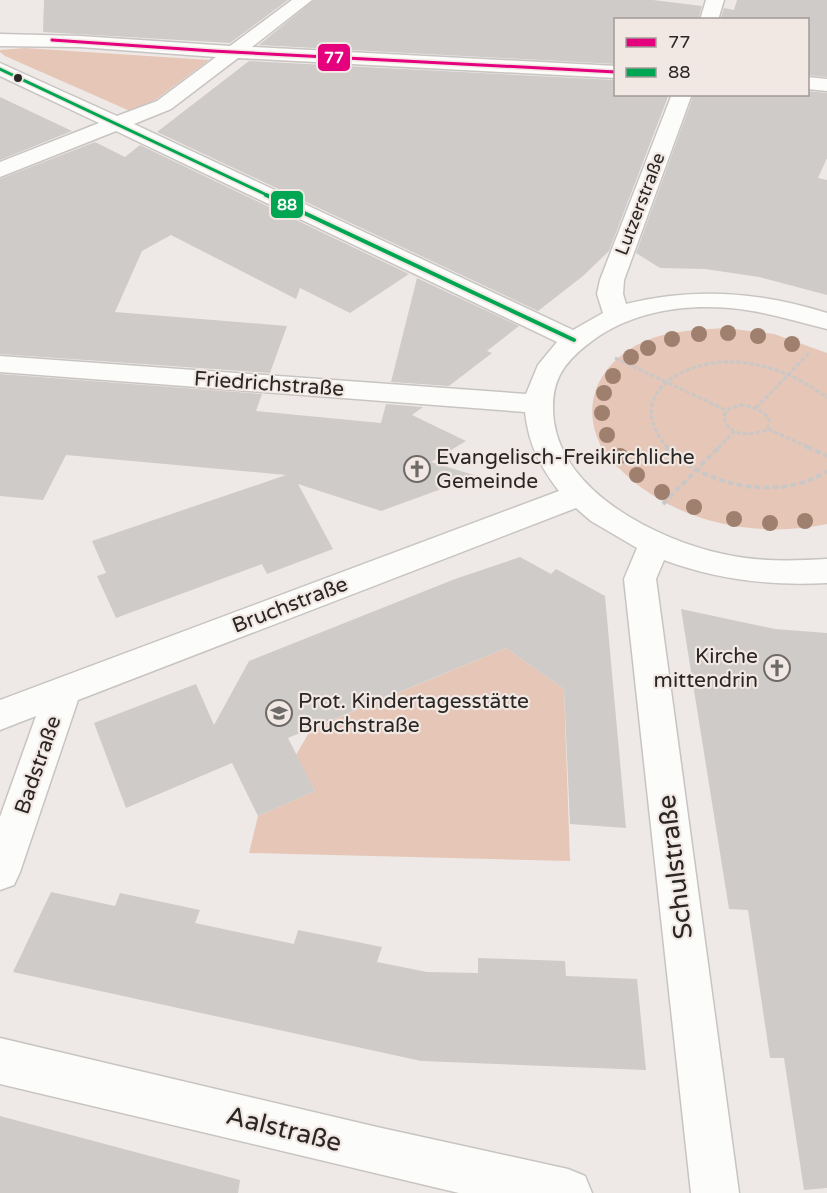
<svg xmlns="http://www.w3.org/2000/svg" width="827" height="1193" font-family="'Varela Round',sans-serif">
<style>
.green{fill:#e6c6b7}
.building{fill:#cfcbc9}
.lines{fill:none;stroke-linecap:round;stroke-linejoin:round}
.minor-casing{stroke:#c8c4c2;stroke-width:3}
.path-far1{stroke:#cac8c7;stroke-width:3;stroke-dasharray:4.5 2;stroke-linecap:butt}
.path{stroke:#cac8c7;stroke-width:4;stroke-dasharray:6 3;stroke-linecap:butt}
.minor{fill:#fcfcfb;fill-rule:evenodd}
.bus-1-casing{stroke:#f2e8e3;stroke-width:6}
.bus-2-far1-casing{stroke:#f2e8e3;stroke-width:6}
.bus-2-casing{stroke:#f2e8e3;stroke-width:8}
.bus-1{stroke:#e5007d;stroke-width:3}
.bus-2-far1{stroke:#00a651;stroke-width:3}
.bus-2{stroke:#00a651;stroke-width:4}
.tree{fill:#9f7f6d}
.bus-dot{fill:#292624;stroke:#f2e8e3;stroke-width:2}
.labels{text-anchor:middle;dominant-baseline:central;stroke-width:4.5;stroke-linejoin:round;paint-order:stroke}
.far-street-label{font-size:18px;fill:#292624;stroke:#f2e8e3}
.street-label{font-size:21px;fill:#292624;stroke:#f2e8e3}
.poi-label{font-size:21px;fill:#292624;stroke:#f2e8e3;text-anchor:start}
.near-street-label{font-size:26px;fill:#292624;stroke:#f2e8e3}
.line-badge{stroke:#f2e8e3;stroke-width:2}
.badge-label{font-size:16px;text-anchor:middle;font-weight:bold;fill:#fff}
</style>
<rect width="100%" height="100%" fill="#eee9e6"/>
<g class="green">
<polygon points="25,48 209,60 155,100 130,111 5,56 0,52 0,50"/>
<path d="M726,328l48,6 53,19v171c-70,15 -151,-1 -204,-52 -5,-5 -12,-10 -16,-16 -30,-44 -12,-91 34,-113 26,-13 56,-13 85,-15z"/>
<polygon points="506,648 564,689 570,861 249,853 258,816 315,791 296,755 311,729"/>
</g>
<g class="building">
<polygon points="44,0 288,0 230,43 43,32"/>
<polygon points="314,0 653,0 702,6 698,20 615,20 615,64 259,45"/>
<polygon points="737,0 827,0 827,77 807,75 807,20 720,20 724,8 734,10"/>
<polygon points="249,61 615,80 615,94 669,94 609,251 583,276 538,311 157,132"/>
<polygon points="807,91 827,93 827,158 818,178 827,180 827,295 759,277 705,269 660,268 636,253 694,94 807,94"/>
<polygon points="0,97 72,131 0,160"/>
<polygon points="95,142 125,157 140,145 409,274 350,313 300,288 296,299 171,235 142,251 115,312 287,326 270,373 0,354 0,179"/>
<polygon points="417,278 519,326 487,351 492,353 449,386 391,382"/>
<polygon points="0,374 262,394 256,411 381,423 386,404 423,407 412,415 466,441 431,462 477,476 381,511 298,484 333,549 267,574 262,564 116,618 97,576 106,573 92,541 286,475 66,455 43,500 0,496"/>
<polygon points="520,557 551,574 556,569 605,596 626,828 570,824 564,689 506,648 288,738 315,791 258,816 232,763 126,808 94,723 196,684 214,725 249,661 455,579"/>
<polygon points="681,609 775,629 827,633 827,1188 804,1190 784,1058 770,1058 748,910 729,909"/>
<polygon points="51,892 115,906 120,893 200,910 195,923 294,944 298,930 382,947 377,962 427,972 478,973 478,958 565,961 566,976 637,979 646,1070 421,1061 13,972"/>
<polygon points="0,1116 240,1180 238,1193 0,1193"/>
</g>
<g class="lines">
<defs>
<g id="minor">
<path d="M292,0h20l-60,47 364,19v12l-378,-20 -67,51 -37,15 439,206 30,-17 -6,-19 3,-14 72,-186h20l-68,186 -1,14 3,10c69,-17 134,-12 201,9v16c-33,-8 -63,-18 -97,-21 -48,-4 -99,4 -138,33 -30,22 -43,42 -38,81 11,72 104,118 169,132 34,8 70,7 104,5v24c-57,3 -109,-3 -163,-23l-8,19 83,614h-48l-67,-614 13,-31 -46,-27 -15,-13 -498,192 -58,172 -6,13 -14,5v-73l36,-101 -36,14v-30l559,-209c-20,-26 -30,-46 -34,-79l-525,-40v-16l526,38 12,-29 19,-23 -441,-211 -116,46v-15l99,-39 -99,-47v-13l117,53 40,-15 59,-44 -136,-10 -80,-1v-12l80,2 150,10z"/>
<polygon points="706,0 724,0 718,20 700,20"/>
<polygon points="808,77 827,79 827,91 808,89"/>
<polygon points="0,1038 377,1127 568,1169 585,1176 592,1193 459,1193 0,1084"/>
</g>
</defs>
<use href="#minor" class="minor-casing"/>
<g class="path-far1">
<polyline points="615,358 726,410"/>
<path d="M740,405c12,1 21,5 29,13l-1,11c-15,7 -43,9 -44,-14l5,-6z"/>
<polyline points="756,408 810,352"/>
<polyline points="768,429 810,448"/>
<path d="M668,448c-49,-55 20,-90 70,-86 33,3 63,16 89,36"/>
<polyline points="718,448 734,432"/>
</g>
<g class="path">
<path d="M666,447c39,40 113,55 161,24"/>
<polyline points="807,447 827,456"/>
<polyline points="663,504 719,447"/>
</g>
<use href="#minor" class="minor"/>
<defs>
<polyline id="bus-1" points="52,40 213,51 616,72"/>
<polyline id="bus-2-far1" points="0,69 269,196"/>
<polyline id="bus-2" points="266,195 574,340"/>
</defs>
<use href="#bus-1" class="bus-1-casing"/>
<use href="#bus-2-far1" class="bus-2-far1-casing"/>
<use href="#bus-2" class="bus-2-casing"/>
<use href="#bus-1" class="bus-1"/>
<use href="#bus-2-far1" class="bus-2-far1"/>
<use href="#bus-2" class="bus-2"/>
</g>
<g class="tree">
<circle cx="728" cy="333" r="8"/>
<circle cx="699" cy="334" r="8"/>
<circle cx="758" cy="336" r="8"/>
<circle cx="672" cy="339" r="8"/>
<circle cx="792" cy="344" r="8"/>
<circle cx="648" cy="348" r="8"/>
<circle cx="631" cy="357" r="8"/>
<circle cx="613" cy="376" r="8"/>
<circle cx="604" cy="393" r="8"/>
<circle cx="602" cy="413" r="8"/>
<circle cx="607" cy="435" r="8"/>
<circle cx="620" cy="456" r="8"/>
<circle cx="637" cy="475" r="8"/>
<circle cx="662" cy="492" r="8"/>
<circle cx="694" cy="507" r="8"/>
<circle cx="734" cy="519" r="8"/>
<circle cx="805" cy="521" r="8"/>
<circle cx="770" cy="523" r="8"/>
</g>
<defs>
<symbol id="church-ring" viewBox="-11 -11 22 22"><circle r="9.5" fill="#f2e8e3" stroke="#6e6a68" stroke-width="1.5"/><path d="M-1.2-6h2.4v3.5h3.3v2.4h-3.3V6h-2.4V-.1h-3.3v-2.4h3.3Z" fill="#6e6a68"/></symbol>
<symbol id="school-ring" viewBox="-11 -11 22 22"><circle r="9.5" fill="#f2e8e3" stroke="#6e6a68" stroke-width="1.5"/><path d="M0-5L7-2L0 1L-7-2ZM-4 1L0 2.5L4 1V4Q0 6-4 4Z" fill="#6e6a68"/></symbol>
</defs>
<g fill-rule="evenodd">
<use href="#church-ring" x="402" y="454" width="30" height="30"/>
<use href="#church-ring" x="762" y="653" width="30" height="30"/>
<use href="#school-ring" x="264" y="698" width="30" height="30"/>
</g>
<circle class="bus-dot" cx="18" cy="78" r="5"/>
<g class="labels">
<g class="far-street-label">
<text transform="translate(640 204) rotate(-69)">Lutzerstraße</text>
</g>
<g class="street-label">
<text transform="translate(269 384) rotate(4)">Friedrichstraße</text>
<text transform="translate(290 605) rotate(-21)">Bruchstraße</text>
<text transform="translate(38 765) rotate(-71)">Badstraße</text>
</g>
<g class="poi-label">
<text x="436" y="457">Evangelisch-Freikirchliche<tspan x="436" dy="24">Gemeinde</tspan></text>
<text x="758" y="656" text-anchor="end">Kirche<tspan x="758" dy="24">mittendrin</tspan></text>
<text x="298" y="701">Prot. Kindertagesstätte<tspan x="298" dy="24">Bruchstraße</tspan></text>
</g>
<g class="near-street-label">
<text transform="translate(675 867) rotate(-97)">Schulstraße</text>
<text transform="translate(284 1129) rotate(14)">Aalstraße</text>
</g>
</g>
<g class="line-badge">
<rect x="317" y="43" width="34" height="29" rx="6" fill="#e5007d"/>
<rect x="270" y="190" width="34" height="29" rx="6" fill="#00a651"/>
</g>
<g class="badge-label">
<text x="334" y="63">77</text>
<text x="287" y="210">88</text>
</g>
<rect x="614" y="18" width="195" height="78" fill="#f2e8e3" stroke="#a29a97" stroke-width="1.5"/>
<rect x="626" y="38" width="30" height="9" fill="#e5007d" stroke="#a29a97" stroke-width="1.5"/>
<text x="668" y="48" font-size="18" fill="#292624">77</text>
<rect x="626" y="68" width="30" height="9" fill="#00a651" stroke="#a29a97" stroke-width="1.5"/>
<text x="668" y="78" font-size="18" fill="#292624">88</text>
</svg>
